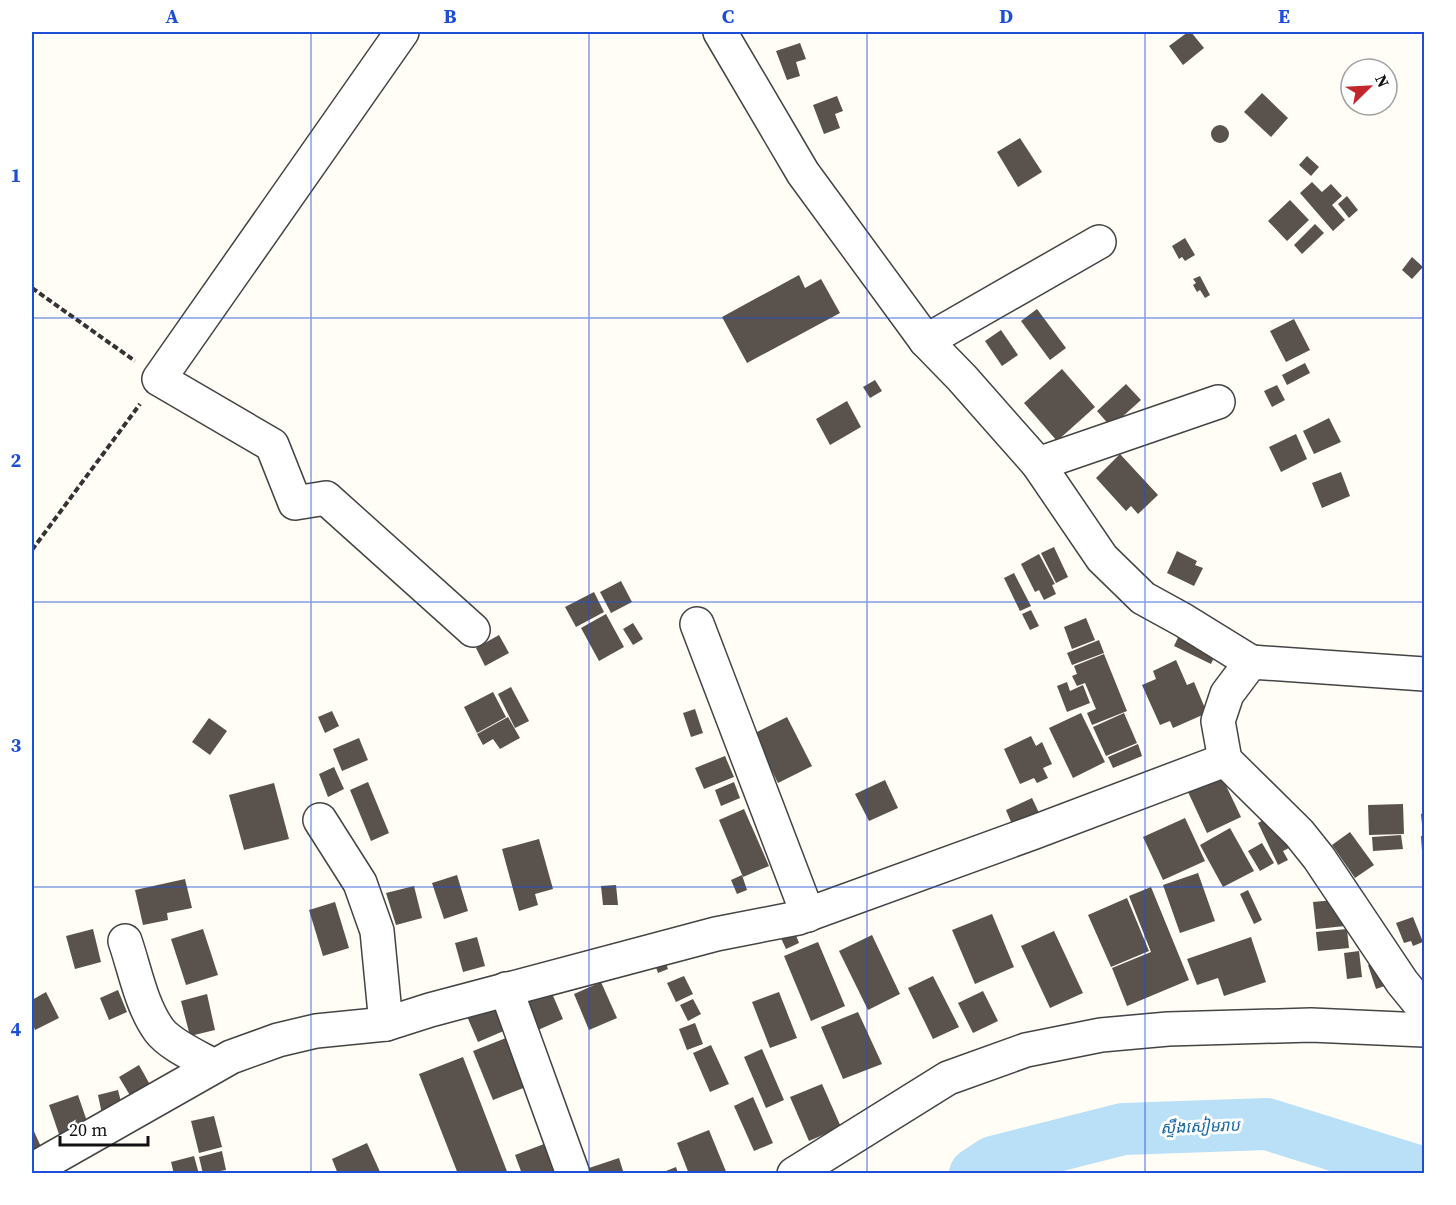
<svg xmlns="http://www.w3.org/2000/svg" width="1456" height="1205" font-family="'Source Serif 4','Noto Sans Khmer',serif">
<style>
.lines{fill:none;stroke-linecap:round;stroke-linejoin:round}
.river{stroke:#b9e0f7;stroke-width:52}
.building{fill:#5a524d}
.minor-casing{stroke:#444;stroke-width:36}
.tertiary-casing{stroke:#444;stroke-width:36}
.path{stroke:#333;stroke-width:4;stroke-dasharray:6 3;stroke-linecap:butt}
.minor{stroke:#fff;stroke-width:33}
.tertiary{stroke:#fff;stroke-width:33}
.grid{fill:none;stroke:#1d4ed8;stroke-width:1.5;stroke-opacity:0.55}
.labels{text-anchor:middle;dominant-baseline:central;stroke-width:6;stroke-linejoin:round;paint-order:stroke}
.water-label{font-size:16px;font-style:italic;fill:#1768a6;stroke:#fff}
.neatline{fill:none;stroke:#1d4ed8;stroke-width:2}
.grid-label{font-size:20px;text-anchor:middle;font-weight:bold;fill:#1d4ed8}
</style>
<rect width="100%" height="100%" fill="#fffdf5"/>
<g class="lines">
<polyline class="river" points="975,1174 993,1162 1123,1129 1267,1124 1424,1173"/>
</g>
<g class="building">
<polygon points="1188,32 1191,32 1204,48 1183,65 1169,46"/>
<polygon points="800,43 806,59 796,62 800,76 787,80 776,51"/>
<polygon points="1262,93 1288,118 1271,137 1244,112"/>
<polygon points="837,96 843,111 835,114 840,128 824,134 813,105"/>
<circle cx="1220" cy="134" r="9"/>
<polygon points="1020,138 1042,172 1018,187 997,152"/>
<polygon points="1307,156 1319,167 1311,176 1299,165"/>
<polygon points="1312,182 1322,192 1331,184 1342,196 1332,205 1345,220 1333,231 1300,193"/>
<polygon points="1347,196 1358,210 1349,218 1338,204"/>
<polygon points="1290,200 1309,220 1287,241 1268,221"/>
<polygon points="1315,224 1324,233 1302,254 1294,245"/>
<polygon points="1185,238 1195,255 1185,261 1182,257 1179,259 1172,246"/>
<polygon points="1412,257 1423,267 1412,279 1402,270"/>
<polygon points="799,275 805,288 821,279 840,313 747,363 722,317"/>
<polygon points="1200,276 1210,295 1205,298 1200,290 1197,292 1193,285 1196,283 1193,279"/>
<polygon points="1037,309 1066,348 1050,360 1021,321"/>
<polygon points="1294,319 1310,350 1286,362 1270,331"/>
<polygon points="1001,330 1018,355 1002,366 985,341"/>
<polygon points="1305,363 1310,373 1287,385 1282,375"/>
<polygon points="1062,369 1095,407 1057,441 1024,403"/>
<polygon points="875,380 882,391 870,398 863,387"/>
<polygon points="1126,384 1141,400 1111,427 1097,411"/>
<polygon points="1277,385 1285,400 1272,407 1264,391"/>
<polygon points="847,401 861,427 830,445 816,419"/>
<polygon points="1329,418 1341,442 1314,454 1303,431"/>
<polygon points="1296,434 1307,459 1281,472 1269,447"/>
<polygon points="1120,454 1158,495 1138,514 1131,506 1126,511 1096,478"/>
<polygon points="1341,472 1350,496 1322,508 1312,483"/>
<polygon points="1054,547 1068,577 1056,583 1041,553"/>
<polygon points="1177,551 1197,561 1195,565 1203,568 1194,586 1167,573"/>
<polygon points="1039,554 1055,584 1052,585 1056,594 1044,600 1039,590 1035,592 1021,564"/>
<polygon points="1014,573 1031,606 1020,611 1004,578"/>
<polygon points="621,581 632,602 611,613 600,592"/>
<polygon points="594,592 604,612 576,627 565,607"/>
<polygon points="1031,610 1039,626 1030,630 1022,614"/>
<polygon points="606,614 624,647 599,661 581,628"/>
<polygon points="1086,618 1095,640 1072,649 1064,627"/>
<polygon points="633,623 643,639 633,645 623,629"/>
<polygon points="1183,627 1217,651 1211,664 1174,646"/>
<polygon points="499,635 509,653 485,666 476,648"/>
<polygon points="1099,640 1104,653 1072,665 1067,653"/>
<polygon points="1104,654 1127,711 1092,725 1087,713 1096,709 1085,683 1077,686 1072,676 1077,674 1074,666"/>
<polygon points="1176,660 1187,685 1194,682 1207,713 1173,728 1170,721 1160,725 1142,685 1156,679 1153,671"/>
<polygon points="1067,682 1070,691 1083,685 1090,703 1067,712 1057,686"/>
<polygon points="511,687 529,721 515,728 498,694"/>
<polygon points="493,692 506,717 477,733 464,707"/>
<polygon points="695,709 703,733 691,737 683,713"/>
<polygon points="332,711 339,726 325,733 318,717"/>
<polygon points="1081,713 1105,762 1073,778 1049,728"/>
<polygon points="1124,713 1137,743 1106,756 1093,727"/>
<polygon points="508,717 520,738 500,749 493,739 483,745 477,734"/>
<polygon points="787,717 812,766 778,783 753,734"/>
<polygon points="209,718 227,731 210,755 192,742"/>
<polygon points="1031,736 1036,746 1042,742 1052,764 1043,768 1048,778 1037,783 1034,778 1020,784 1004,749"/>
<polygon points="359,738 368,760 342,771 333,749"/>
<polygon points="1138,744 1142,756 1113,768 1108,757"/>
<polygon points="725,756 734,777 704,789 695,768"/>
<polygon points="334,767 344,789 328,797 319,774"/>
<polygon points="1222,777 1241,817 1207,833 1188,792"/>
<polygon points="885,780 898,808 869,821 855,794"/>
<polygon points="368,782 389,833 371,841 350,790"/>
<polygon points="734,782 740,798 721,806 715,790"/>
<polygon points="274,783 289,839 244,850 229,795"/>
<polygon points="1032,798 1041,817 1014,829 1006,810"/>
<polygon points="1403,804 1404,834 1369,835 1368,805"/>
<polygon points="744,809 769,866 743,877 719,820"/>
<polygon points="1424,813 1424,834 1423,834 1421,814"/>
<polygon points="1275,814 1291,847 1283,851 1288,860 1278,865 1258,823"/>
<polygon points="1185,818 1205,861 1163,880 1143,837"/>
<polygon points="1230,828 1254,871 1223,887 1200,845"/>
<polygon points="1350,832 1374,865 1355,878 1332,845"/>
<polygon points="1401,835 1403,849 1373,851 1372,837"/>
<polygon points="1421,836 1424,836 1424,850 1422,851"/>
<polygon points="539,839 553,889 535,894 538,905 519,911 502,849"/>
<polygon points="1262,843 1274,863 1260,871 1248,851"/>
<polygon points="1198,873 1215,921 1180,933 1163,885"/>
<polygon points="457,875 468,911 444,919 432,883"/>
<polygon points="742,875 747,890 737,894 731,880"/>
<polygon points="185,879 192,908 167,913 168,920 143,925 135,890"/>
<polygon points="616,885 618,905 603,905 601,886"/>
<polygon points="414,886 422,918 396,925 386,893"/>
<polygon points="1151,887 1189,980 1127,1006 1112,968 1151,952 1129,896"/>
<polygon points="1248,890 1262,920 1254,924 1240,894"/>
<polygon points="1127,898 1149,951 1111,967 1088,915"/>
<polygon points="1334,900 1345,926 1316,929 1313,902"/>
<polygon points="335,902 349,948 323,956 309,910"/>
<polygon points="992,914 1014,967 975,984 952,930"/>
<polygon points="1413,917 1423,942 1413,946 1411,941 1404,943 1396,923"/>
<polygon points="93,929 101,962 75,969 66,936"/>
<polygon points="203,929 218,975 186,985 171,939"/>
<polygon points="1347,929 1349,948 1318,951 1316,932"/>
<polygon points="794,930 799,943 786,949 780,936"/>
<polygon points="1054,931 1083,993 1050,1008 1021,946"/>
<polygon points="872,935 900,994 868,1010 839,951"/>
<polygon points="477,937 485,966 463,972 455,943"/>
<polygon points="1251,937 1266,982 1224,996 1218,978 1197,985 1187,959"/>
<polygon points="818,942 845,1006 811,1021 784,956"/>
<polygon points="1359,951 1362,977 1347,979 1344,953"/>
<polygon points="663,955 668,969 658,973 653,959"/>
<polygon points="1383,960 1390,984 1376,989 1368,965"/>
<polygon points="684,976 693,994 676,1002 667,983"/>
<polygon points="933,976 959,1027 933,1039 908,988"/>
<polygon points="601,982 617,1018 589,1030 574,994"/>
<polygon points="548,984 563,1019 529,1034 514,999"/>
<polygon points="118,990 127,1012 109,1020 100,998"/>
<polygon points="983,991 998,1021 973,1033 958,1003"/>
<polygon points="46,992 59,1018 35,1030 32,1022 32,1000"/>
<polygon points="779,992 797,1038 770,1048 752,1002"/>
<polygon points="207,994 215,1030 190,1036 181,1001"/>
<polygon points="504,998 515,1026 478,1042 466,1014"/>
<polygon points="693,999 701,1014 688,1021 680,1005"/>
<polygon points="858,1012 882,1064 843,1079 821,1027"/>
<polygon points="695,1023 703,1044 687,1050 679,1029"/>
<polygon points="506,1038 526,1087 493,1100 473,1051"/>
<polygon points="711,1045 729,1084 710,1092 693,1053"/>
<polygon points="762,1049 784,1100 766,1108 744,1057"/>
<polygon points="463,1057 508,1174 458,1174 419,1074"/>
<polygon points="139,1065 153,1090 134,1102 119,1077"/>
<polygon points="822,1084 841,1127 809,1141 790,1097"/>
<polygon points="118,1090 124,1114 103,1119 98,1095"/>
<polygon points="78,1095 91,1133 62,1143 49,1105"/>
<polygon points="753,1097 773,1143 754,1151 734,1106"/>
<polygon points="214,1116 222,1147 199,1153 191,1121"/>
<polygon points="32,1127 42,1149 32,1154"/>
<polygon points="709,1130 727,1174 689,1174 677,1143"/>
<polygon points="552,1141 564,1174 522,1174 515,1155"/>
<polygon points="367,1143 381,1174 338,1174 332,1159"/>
<polygon points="222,1151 226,1170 203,1174 199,1157"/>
<polygon points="194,1156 199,1174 174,1174 171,1162"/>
<polygon points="619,1158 624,1174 591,1174 589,1168"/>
<polygon points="676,1167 678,1173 661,1173"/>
</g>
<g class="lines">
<defs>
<g id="minor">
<polyline points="402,32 159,379 272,445 295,503 326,498 473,630"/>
<polyline points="720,32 803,173 926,341 962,378 1038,464 1102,558 1143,598 1183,620 1251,662"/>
<polyline points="926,341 1099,242"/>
<polyline points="1038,464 1218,402"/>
<polyline points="697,624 808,915"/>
<polyline points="1424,674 1251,662 1227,694 1218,721 1225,760 1299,833 1319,858 1402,982 1424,1009"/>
<polyline points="320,820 360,883 377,931 386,1024"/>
<path d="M125,941c10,29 16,64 34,89 11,15 39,27 55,36"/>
<polyline points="506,989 573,1174"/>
<polyline points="32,1170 231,1057 278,1040 316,1031 386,1024 430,1010 716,934 798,918 1032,833 1225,760"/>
</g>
<polyline id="tertiary" points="794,1174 948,1078 1026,1050 1101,1035 1168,1029 1311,1025 1424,1030"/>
</defs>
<use href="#minor" class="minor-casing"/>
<use href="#tertiary" class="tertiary-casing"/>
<g class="path">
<polyline points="32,288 135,361"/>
<polyline points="32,550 140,404"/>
</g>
<use href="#minor" class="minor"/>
<use href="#tertiary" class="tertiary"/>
</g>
<path class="grid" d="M311,32v1142M589,32v1142M867,32v1142M1145,32v1142M32,318h1392M32,602h1392M32,887h1392"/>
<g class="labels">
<g class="water-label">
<text transform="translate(1200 1126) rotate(-2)">ស្ទឹងសៀមរាប</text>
</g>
</g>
<rect width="1456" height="1205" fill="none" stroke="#ffffff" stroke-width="66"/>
<g transform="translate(1369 87) rotate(66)"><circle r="28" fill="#ffffff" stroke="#a0a0a0" stroke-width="1.5"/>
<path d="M0-4.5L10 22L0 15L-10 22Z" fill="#c4262e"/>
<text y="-9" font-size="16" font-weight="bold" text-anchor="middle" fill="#111111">N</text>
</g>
<path d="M60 1136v9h88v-9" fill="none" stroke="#111111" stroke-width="3"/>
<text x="69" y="1136" font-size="18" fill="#111111" stroke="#ffffff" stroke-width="4.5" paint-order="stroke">20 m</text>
<rect x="33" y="33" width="1390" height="1139" class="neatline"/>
<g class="grid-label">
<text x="172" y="23">A</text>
<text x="450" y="23">B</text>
<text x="728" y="23">C</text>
<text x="1006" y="23">D</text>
<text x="1284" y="23">E</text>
<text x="16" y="182">1</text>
<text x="16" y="467">2</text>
<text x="16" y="752">3</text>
<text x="16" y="1036">4</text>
</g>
</svg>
